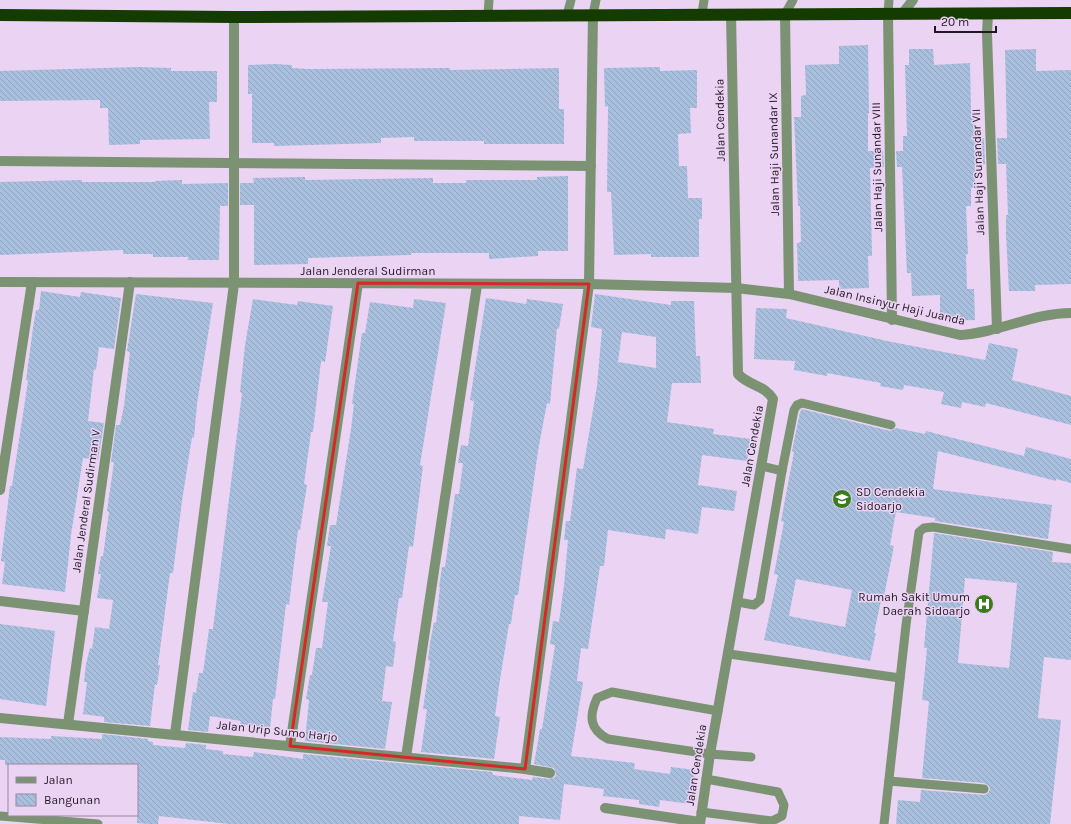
<svg xmlns="http://www.w3.org/2000/svg" width="1071" height="824" font-family="Karla,sans-serif">
<style>
.building{fill:url(#building-back-hatch);fill-rule:evenodd}
.lines{fill:none;stroke-linecap:round;stroke-linejoin:round}
.lane{stroke:#7b9373;stroke-width:9}
.street{stroke:#7b9373;stroke-width:10}
.highway{stroke:#143c01;stroke-width:12}
.marked{fill:none;stroke:#d62828;stroke-width:3;stroke-linejoin:round}
.labels{text-anchor:middle;dominant-baseline:central;stroke-width:3;stroke-linejoin:round;paint-order:stroke}
.street-label{font-size:12px;fill:#211823;stroke:#ebd3f3}
.poi-label{font-size:12px;fill:#211823;stroke:#ebd3f3;text-anchor:start}
</style>
<defs>
<pattern id="building-back-hatch" width="6" height="6" patternUnits="userSpaceOnUse"><rect width="6" height="6" fill="#a9bfde"/><path d="M-1 5l2 2M0 0l6 6M5-1l2 2" fill="none" stroke="#91a3be"/></pattern>
</defs>
<rect width="100%" height="100%" fill="#ebd3f3"/>
<g class="building">
<polygon points="868,45 869,113 868,113 868,151 883,151 884,167 870,168 872,256 868,256 869,288 839,289 839,280 798,281 797,243 801,242 800,206 798,206 794,117 801,117 801,96 806,95 805,65 839,64 839,46"/>
<polygon points="909,49 933,49 934,65 970,63 971,111 974,111 975,138 984,138 985,164 975,165 975,188 971,188 971,206 966,206 968,254 966,254 967,289 974,289 975,320 940,321 940,295 912,296 911,273 907,273 902,167 897,167 896,151 903,151 903,136 907,136 905,65 909,65"/>
<polygon points="1036,49 1036,71 1071,70 1071,284 1035,285 1035,291 1009,291 1006,234 1006,215 1008,215 1006,164 998,164 997,138 1007,138 1005,50"/>
<polygon points="275,64 292,65 292,68 309,69 450,68 450,70 559,68 559,109 564,109 564,144 484,144 484,141 414,141 414,137 381,138 381,143 274,146 274,143 252,143 252,94 248,94 248,65"/>
<polygon points="138,67 171,68 171,71 217,71 217,102 209,102 210,139 140,140 140,144 109,145 108,108 100,108 100,100 0,101 0,71"/>
<polygon points="660,67 660,71 697,70 697,108 690,108 691,133 678,134 679,166 687,166 688,198 702,198 702,219 699,219 699,257 651,257 651,254 614,255 611,192 607,192 608,106 605,107 604,68"/>
<polygon points="568,176 568,251 538,251 538,256 489,259 489,253 411,253 411,255 308,258 308,264 254,265 254,205 240,205 240,183 254,183 253,178 305,177 305,180 433,178 433,183 466,183 466,180 537,180 537,177"/>
<polygon points="82,180 82,182 155,182 155,181 182,180 182,184 228,183 228,206 220,206 219,260 188,260 188,257 153,257 153,254 123,254 123,250 0,255 0,182"/>
<polygon points="41,291 80,297 81,292 121,298 114,349 99,347 96,370 94,369 88,421 104,423 98,460 83,458 71,535 65,592 2,584 5,562 1,561 10,486 12,486 28,381 26,380 33,328 36,310 39,310"/>
<polygon points="136,294 213,303 197,404 194,438 192,437 182,501 173,573 170,573 158,665 160,665 157,685 155,684 150,726 104,722 104,717 83,714 87,682 84,682 86,664 90,648 92,649 95,627 109,629 113,600 97,598 101,574 98,574 101,556 103,556 109,512 107,511 114,462 111,462 116,425 120,425 124,406 130,352 127,351"/>
<path d="M595,294l76,11v-4h23l2,55h4l1,27h-29l-5,39 47,7 -1,5 38,5 -4,22 -45,-6 -4,30 39,6 -3,20 -32,-4 -4,27 -32,-5 -1,10 -57,-9 -4,36h-4l-12,83 -7,-1 -4,33 6,1 -12,74 64,7 -1,6 36,5 1,-7 24,3 -4,34 -31,-4 -1,7 -20,-3v-4l-36,-4 1,-7 -40,-5 -4,36 -41,-4v8h-290l-70,-8 -1,8h-9l-12,-1v-58h-132v-5h-5v-23l51,2v-3l51,3v-5l46,5v2l5,1v3l32,3 1,-5 20,2v4l17,2v3l30,3 1,-5 49,7v-5l189,18 1,3 39,5 1,-3 16,2 6,-2 1,-3 -2,-6 -20,-4 6,-35h2l8,-51 5,-33 -5,-1 3,-23 6,1 5,-37 4,-45h-4l2,-19h4l7,-53 6,1 14,-83 5,-57 -11,-2zM622,332l34,5v31l-38,-6z"/>
<polygon points="486,298 526,304 527,299 563,304 559,329 557,328 550,404 547,403 538,451 518,595 515,595 511,624 509,624 499,686 495,716 500,717 494,759 421,752 427,709 423,709 430,661 428,660 430,643 434,622 436,623 440,587 439,587 442,567 445,567 455,494 459,494 463,463 458,463 461,445 468,446 474,401 470,400"/>
<polygon points="253,299 297,305 298,301 333,306 325,362 321,361 313,432 311,432 304,484 307,485 300,530 298,530 289,605 286,604 275,699 273,699 270,728 240,724 241,721 210,716 208,732 188,730 193,692 196,693 199,673 203,673 209,629 213,629 242,393 240,392 245,345"/>
<polygon points="414,299 446,303 420,465 423,466 413,547 409,546 402,598 399,598 393,641 396,642 393,667 386,666 382,701 392,702 385,749 305,741 309,700 306,699 310,675 312,675 316,648 322,648 328,602 322,602 331,546 327,546 330,525 336,525 351,429 354,404 352,404 362,333 365,333 370,302 413,308"/>
<polygon points="756,308 787,309 786,318 887,341 985,360 989,343 1018,349 1012,380 1071,396 1071,425 986,403 985,407 962,402 961,408 941,404 944,392 904,385 903,390 880,386 881,383 827,373 827,376 794,370 795,361 754,359"/>
<path d="M802,409l88,22 6,-3 29,6 1,-3 98,25 2,-9 45,12v24l-15,-4v2l-118,-30 -5,38 119,16 -4,34 -113,-18v-3l-39,-6 -6,33 4,1 -10,50h-2l-8,37h2l-6,28 -106,-21 14,-65 -4,-1 10,-52 -3,-1 13,-69 -2,-1 8,-39zM796,579l56,11 -7,37 -56,-11z"/>
<path d="M934,533l119,19 -1,10 19,1v97l-27,-3 -6,61 23,2 -11,104h-154l2,-24 22,2 1,-12 63,5 3,-1 3,-4 -1,-4 -5,-3 -62,-5 7,-77 -7,-1 5,-52h-3zM965,578l52,5 -8,85 -51,-5z"/>
<polygon points="0,624 55,631 46,706 0,699"/>
</g>
<g class="lines">
<g class="lane">
<polyline points="888,13 889,0"/>
<polyline points="593,14 596,0"/>
<polyline points="702,14 704,0"/>
<polyline points="785,14 793,0"/>
<polyline points="488,15 489,0"/>
<polyline points="567,15 571,0"/>
<polyline points="762,466 782,471 794,410 797,405 802,403 891,425"/>
<polyline points="738,602 754,605 760,600 782,471"/>
<polyline points="729,654 900,678"/>
<path d="M718,711l-106,-19 -15,6c-8,18 -8,31 11,41l102,15 41,3"/>
<polyline points="889,781 984,789"/>
<polyline points="701,812 772,821 782,816 784,805 778,792 706,779"/>
<polyline points="0,816 98,824"/>
<polyline points="884,824 906,625 919,532 924,528 933,527 1071,549"/>
</g>
<g class="street">
<polyline points="888,13 892,320"/>
<polyline points="988,13 987,34 997,329"/>
<polyline points="785,14 789,294"/>
<polyline points="902,14 913,0"/>
<polyline points="0,161 591,166"/>
<path d="M0,282l589,2 147,4 53,6 171,41c38,-2 73,-22 111,-22"/>
<polyline points="0,490 32,282"/>
<polyline points="0,601 84,611"/>
<polyline points="0,718 525,769 550,773"/>
<polyline points="68,724 130,282"/>
<polyline points="175,734 234,284 234,17"/>
<polyline points="290,746 358,283"/>
<polyline points="406,757 477,285"/>
<polyline points="525,769 589,284 593,14"/>
<polyline points="605,808 700,822"/>
<path d="M700,824l10,-70 63,-355c-8,-14 -24,-13 -35,-25l-7,-360"/>
</g>
<polyline class="highway" points="0,15 234,17 1071,13"/>
</g>
<path class="marked" d="M358,283l231,1 -64,485 -235,-23z"/>
<defs>
<symbol id="school-disc" viewBox="-11 -11 22 22"><circle r="9.5" fill="#3a7c1c" stroke="#ebd3f3"/><path d="M0-5L7-2L0 1L-7-2ZM-4 1L0 2.5L4 1V4Q0 6-4 4Z" fill="#fff"/></symbol>
<symbol id="hospital-disc" viewBox="-11 -11 22 22"><circle r="9.5" fill="#3a7c1c" stroke="#ebd3f3"/><path d="M-5-5h3v3.5h4V-5h3V5h-3V1.5h-4V5h-3Z" fill="#fff"/></symbol>
</defs>
<g fill-rule="evenodd">
<use href="#school-disc" x="831" y="488" width="22" height="22"/>
<use href="#hospital-disc" x="973" y="593" width="22" height="22"/>
</g>
<g class="labels">
<g class="street-label">
<text transform="translate(720 120) rotate(-91)">Jalan Cendekia</text>
<text transform="translate(774 154) rotate(-91)">Jalan Haji Sunandar IX</text>
<text transform="translate(877 167) rotate(-91)">Jalan Haji Sunandar VIII</text>
<text transform="translate(978 172) rotate(-92)">Jalan Haji Sunandar VII</text>
<text x="368" y="271">Jalan Jenderal Sudirman</text>
<text transform="translate(895 305) rotate(13)">Jalan Insinyur Haji Juanda</text>
<text transform="translate(752 446) rotate(-80)">Jalan Cendekia</text>
<text transform="translate(86 501) rotate(-82)">Jalan Jenderal Sudirman V</text>
<text transform="translate(277 731) rotate(6)">Jalan Urip Sumo Harjo</text>
<text transform="translate(696 765) rotate(-81)">Jalan Cendekia</text>
</g>
<g class="poi-label">
<text x="856" y="492">SD Cendekia<tspan x="856" dy="14">Sidoarjo</tspan></text>
<text x="970" y="597" text-anchor="end">Rumah Sakit Umum<tspan x="970" dy="14">Daerah Sidoarjo</tspan></text>
</g>
</g>
<rect x="8" y="764" width="130" height="52" fill="#ebd3f3" stroke="#9a88a0"/>
<rect x="16" y="777" width="20" height="6" fill="#7b9373" stroke="#9a88a0"/>
<text x="44" y="784" font-size="12" fill="#211823">Jalan</text>
<rect x="16" y="794" width="20" height="12" fill="url(#building-back-hatch)" stroke="#9a88a0"/>
<text x="44" y="804" font-size="12" fill="#211823">Bangunan</text>
<path d="M935 26v6h61v-6" fill="none" stroke="#211823" stroke-width="2"/>
<text x="941" y="26" font-size="12" fill="#211823" stroke="#ebd3f3" stroke-width="3" paint-order="stroke">20 m</text>
</svg>
